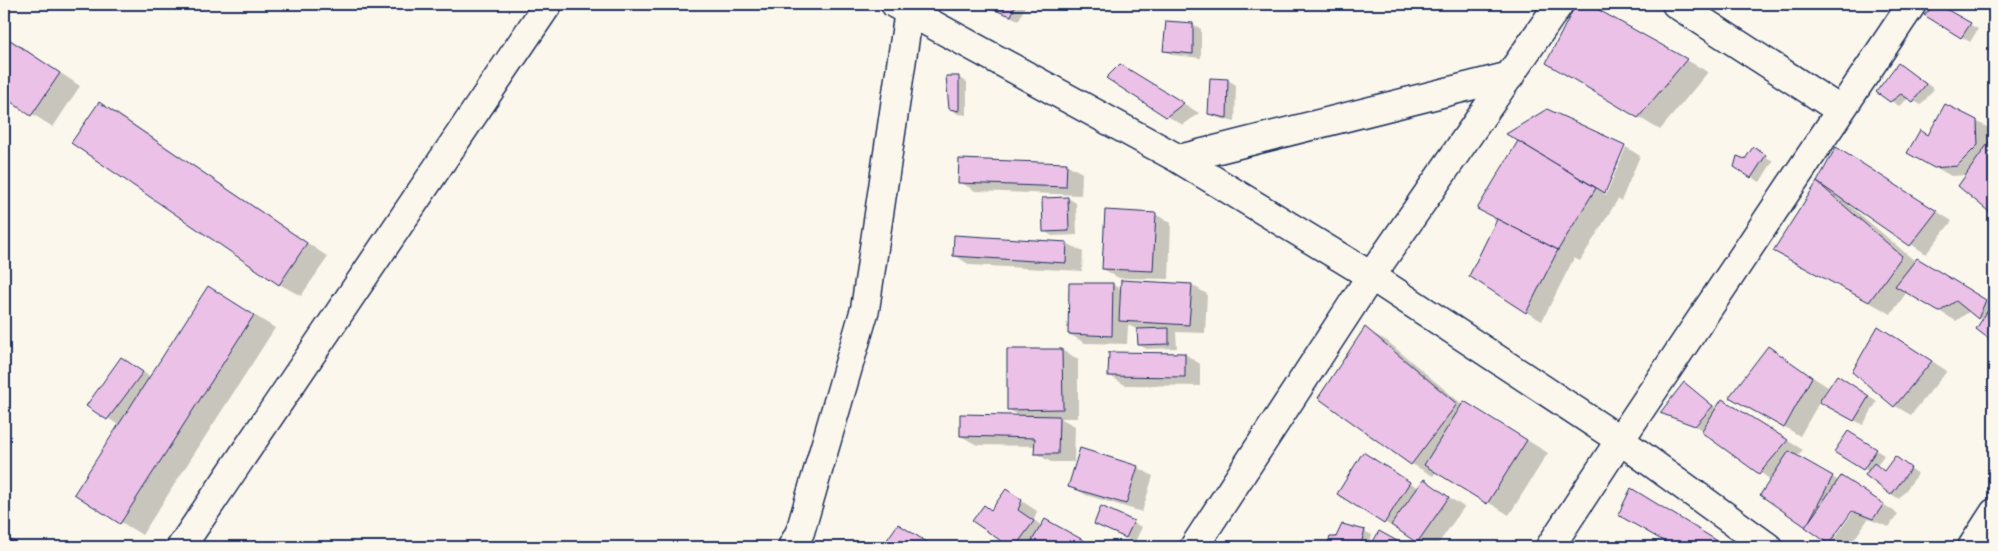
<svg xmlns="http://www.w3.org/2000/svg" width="1998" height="551" font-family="Delius,sans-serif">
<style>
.shadow{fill:#0003}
.building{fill:#ecc1e7;stroke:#1b2f5e}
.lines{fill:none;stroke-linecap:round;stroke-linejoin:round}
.street-casing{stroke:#1b2f5e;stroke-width:31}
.secondary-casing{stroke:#1b2f5e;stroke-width:31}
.street{stroke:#fbf7ec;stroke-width:28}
.secondary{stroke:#fbf7ec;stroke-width:28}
</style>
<rect width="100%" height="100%" fill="#fbf7ec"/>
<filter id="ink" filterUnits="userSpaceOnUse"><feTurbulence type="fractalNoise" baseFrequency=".02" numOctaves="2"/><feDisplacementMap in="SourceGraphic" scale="10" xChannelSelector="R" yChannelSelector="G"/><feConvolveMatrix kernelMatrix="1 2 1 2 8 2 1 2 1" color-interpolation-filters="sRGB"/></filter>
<g filter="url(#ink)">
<g class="shadow">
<polygon points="979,4 1026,4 1019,20"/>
<polygon points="1577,4 1586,4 1708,72 1660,130 1548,63"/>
<polygon points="1937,6 1978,29 1970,42 1926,15"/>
<polygon points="1193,24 1201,29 1201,58 1173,55 1165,50"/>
<polygon points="4,35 80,86 53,127 4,96"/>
<polygon points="1906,69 1934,89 1921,105 1909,98 1899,106 1891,101"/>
<polygon points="1136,74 1199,113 1183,125 1167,116"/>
<polygon points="947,77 959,78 967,82 967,115 958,114 950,109"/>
<polygon points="1228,80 1236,85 1235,122 1218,118 1209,113"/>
<polygon points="100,103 121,116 328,257 301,296 279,284"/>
<polygon points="1976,121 1992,130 1992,136 1994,137 1994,214 1959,185 1967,175 1951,176 1909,152 1929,137"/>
<polygon points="1518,143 1623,146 1604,193 1606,195 1626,147 1640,156 1621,201 1618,199 1580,261 1574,258 1542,321 1526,312 1498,220"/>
<polygon points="1753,149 1773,161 1760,182 1735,167 1745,160"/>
<polygon points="1852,158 1952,221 1926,254 1850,204 1849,205 1916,262 1917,260 1993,305 1994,303 1994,341 1978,329 1983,321 1970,311 1956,321 1907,292 1891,314 1775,251 1818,183"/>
<polygon points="1066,164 1082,173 1081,195 975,191 960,182"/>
<polygon points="1068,198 1076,203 1077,235 1052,236 1044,231"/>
<polygon points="1155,214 1171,223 1169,279 1119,278 1103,269"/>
<polygon points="1067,243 1083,252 1082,271 970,265 954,255"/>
<polygon points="1112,284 1122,290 1192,285 1207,294 1205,333 1176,332 1177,348 1147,349 1139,345 1138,330 1128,325 1127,344 1085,343 1069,334"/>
<polygon points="230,300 275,328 142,535 76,494 120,426 88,405 122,359 151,377"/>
<polygon points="1365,329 1387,341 1463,405 1486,415 1548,453 1509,515 1437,471 1433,476 1412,464"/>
<polygon points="1894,336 1947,371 1911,415 1895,406 1853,372"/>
<polygon points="1768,348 1828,387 1824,393 1826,394 1846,381 1877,402 1863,425 1820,401 1800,436 1731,396"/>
<polygon points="1062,350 1078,359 1078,418 1060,418 1075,426 1074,462 1051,462 1035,453 1036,446 977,445 961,436 1021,417 1008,409 1008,351"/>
<polygon points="1185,354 1200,364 1200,386 1125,385 1110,376"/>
<polygon points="1692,389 1717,408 1738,410 1803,450 1797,457 1839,481 1842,477 1898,514 1889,527 1868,519 1849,547 1838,547 1831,544 1857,506 1855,505 1829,542 1762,495 1771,480 1703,432 1704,430 1662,412"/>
<polygon points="1848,433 1884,455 1877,466 1885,471 1903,463 1918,474 1899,499 1891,494 1869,472 1836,451"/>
<polygon points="1379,463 1419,488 1424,481 1464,507 1436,547 1427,547 1401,530 1400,531 1384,522"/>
<polygon points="1137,467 1153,476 1142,512 1086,495 1070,486"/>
<polygon points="1006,491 1037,511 1034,520 1042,526 1046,520 1093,547 1012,547 974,520 992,511"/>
<polygon points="1647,498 1727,547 1676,547 1620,514"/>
<polygon points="1102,508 1142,527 1135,542 1103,528"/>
<polygon points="899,525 914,534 935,547 884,547"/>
<polygon points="1364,531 1372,535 1369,547 1328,547 1330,538 1337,539"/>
<polygon points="4,535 22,547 4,547"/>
</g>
<g class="building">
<polygon points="978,4 1016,4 1011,16"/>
<polygon points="1576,4 1588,4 1687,59 1638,118 1546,63"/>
<polygon points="1937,4 1971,23 1961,38 1924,15"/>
<polygon points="1986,4 1994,4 1994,14"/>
<polygon points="1166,21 1193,23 1193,54 1163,51"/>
<polygon points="4,36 60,73 31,116 4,97"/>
<polygon points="1898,63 1926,84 1913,102 1901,94 1890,102 1876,92"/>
<polygon points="1120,64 1184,103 1166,117 1106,78"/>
<polygon points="946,76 959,76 959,111 949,109"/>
<polygon points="1210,78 1228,79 1227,118 1208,114"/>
<polygon points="99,102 307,243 279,285 71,143"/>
<polygon points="1945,104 1977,120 1978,145 1957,166 1934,168 1907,153 1920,130 1928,135"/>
<polygon points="1547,109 1625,145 1605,193 1506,134"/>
<polygon points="1994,135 1994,216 1958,186"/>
<polygon points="1518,141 1596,188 1558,250 1477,209"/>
<polygon points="1753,147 1766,155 1751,178 1734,167 1737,156 1745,159"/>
<polygon points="1836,147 1937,211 1910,246 1817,182"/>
<polygon points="959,159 1067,163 1066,187 958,183"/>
<polygon points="1817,182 1902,256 1869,302 1773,251"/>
<polygon points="1068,197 1069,231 1043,232 1042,198"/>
<polygon points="1105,210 1156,213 1153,271 1102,269"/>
<polygon points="1497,219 1558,250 1526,313 1469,276"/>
<polygon points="954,235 1067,242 1066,263 953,256"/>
<polygon points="1917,258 1986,300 1978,319 1956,301 1939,312 1895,286"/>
<polygon points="1121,280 1192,284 1189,325 1119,321"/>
<polygon points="1069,283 1113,283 1112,336 1068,334"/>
<polygon points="208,286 254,315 120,524 74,494"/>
<polygon points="1994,301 1994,339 1993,342 1976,329"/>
<polygon points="1878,326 1932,361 1894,407 1852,372"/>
<polygon points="1365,327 1457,404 1411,465 1318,398"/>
<polygon points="1169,328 1169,344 1138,345 1137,329"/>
<polygon points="1768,346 1812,377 1784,428 1729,397"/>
<polygon points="1007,349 1062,349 1063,409 1007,410"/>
<polygon points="1109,352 1185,353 1185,377 1108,376"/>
<polygon points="121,357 143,372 107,420 86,406"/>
<polygon points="1837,375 1869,396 1854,421 1819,402"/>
<polygon points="1684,382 1713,406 1695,426 1660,413"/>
<polygon points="1722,399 1788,440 1759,474 1701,432"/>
<polygon points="1464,401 1527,440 1487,504 1424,465"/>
<polygon points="960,414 1059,416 1058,454 1034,454 1035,438 960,436"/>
<polygon points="1848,431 1877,449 1863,470 1834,452"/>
<polygon points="1080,448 1138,466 1126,504 1068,487"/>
<polygon points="1789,451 1833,476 1806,527 1760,495"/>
<polygon points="1363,452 1410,482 1384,524 1337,494"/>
<polygon points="1895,456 1911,468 1891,495 1865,475 1874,463 1884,471"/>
<polygon points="1841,476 1884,504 1873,519 1852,511 1829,544 1805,527"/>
<polygon points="1424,479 1449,497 1417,543 1391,525"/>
<polygon points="1631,488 1716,540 1711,547 1674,547 1618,515"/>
<polygon points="1006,489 1022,500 1018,510 1034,521 1015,547 1010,547 972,521 984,505 991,510"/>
<polygon points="1101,506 1134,521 1126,538 1094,524"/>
<polygon points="1045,519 1094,546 1028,547"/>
<polygon points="898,524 935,547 882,547"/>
<polygon points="1342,524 1365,530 1360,547 1326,547 1330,537 1336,537"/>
<polygon points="1379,531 1408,547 1370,547"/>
<polygon points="4,536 21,547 4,547"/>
</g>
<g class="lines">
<defs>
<g id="street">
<polyline points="895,4 1179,159 1371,276 1620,440 1768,547"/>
<polyline points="1676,4 1840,110"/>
<polyline points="1179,159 1510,76"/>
<polyline points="181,547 548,4"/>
<polyline points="792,547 800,532 865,309 910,4"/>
<polyline points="1194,547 1371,276 1559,4"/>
<polyline points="1550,547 1620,440 1912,4"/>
</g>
<polyline id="secondary" points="1972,547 1994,513"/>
</defs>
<use href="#street" class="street-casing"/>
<use href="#secondary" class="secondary-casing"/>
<use href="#street" class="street"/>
<use href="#secondary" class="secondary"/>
</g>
</g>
<rect width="1998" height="551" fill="none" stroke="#fbf7ec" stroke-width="20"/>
<rect x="10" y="10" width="1978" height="531" fill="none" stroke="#1b2f5e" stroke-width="2" filter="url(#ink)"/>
</svg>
